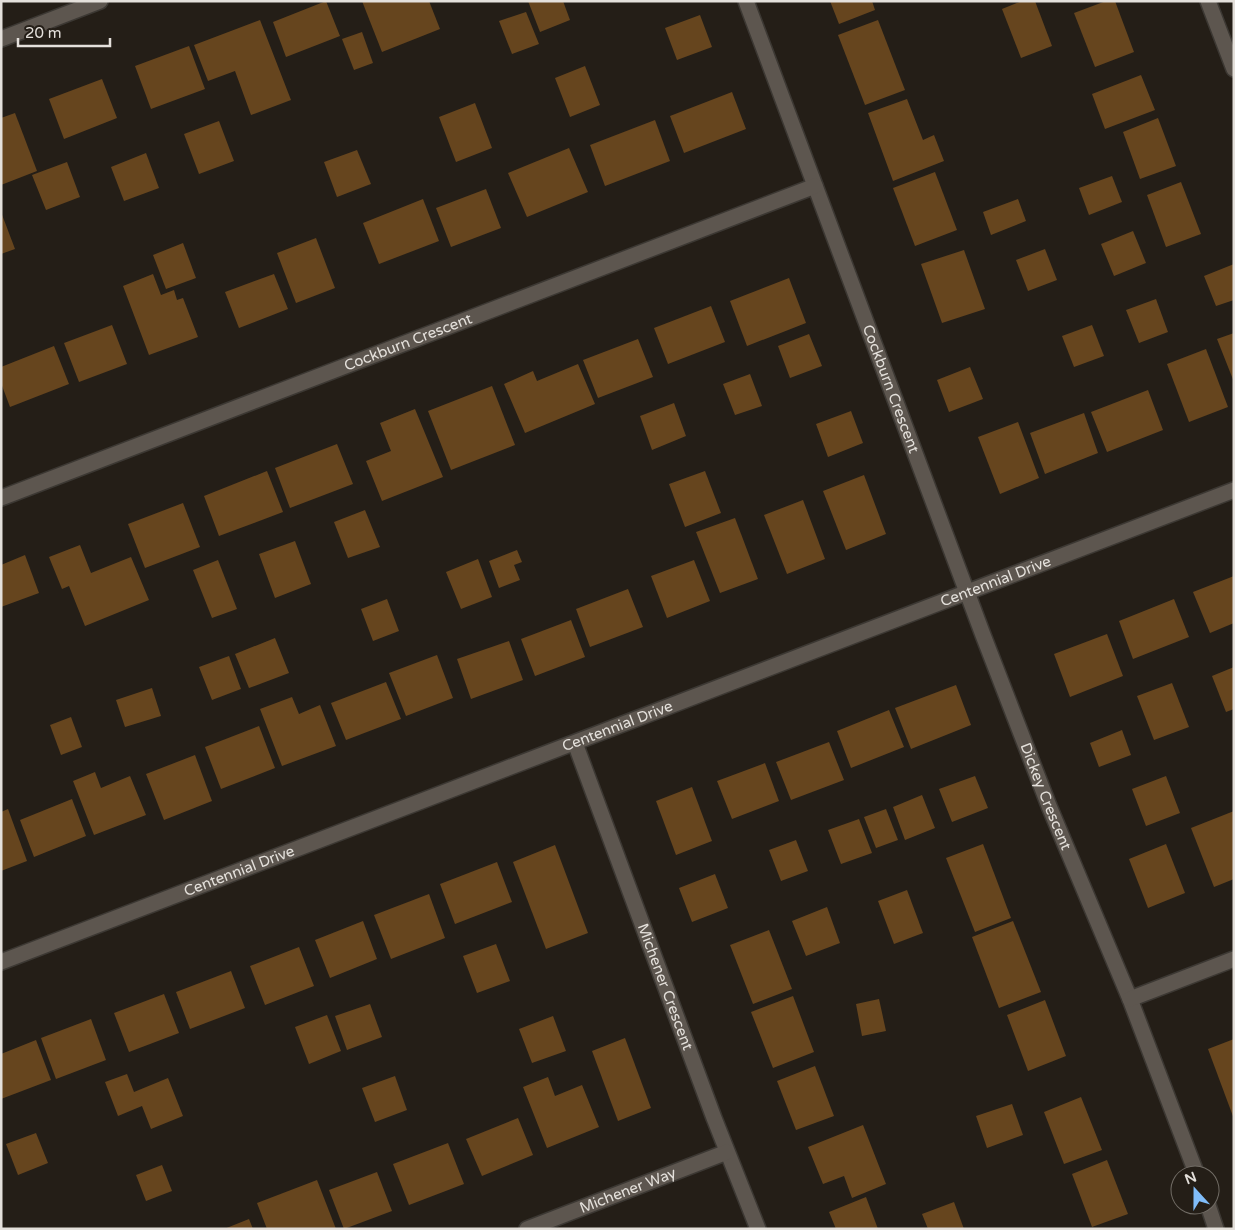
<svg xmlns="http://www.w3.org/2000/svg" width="1235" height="1230" font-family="'Varela Round',sans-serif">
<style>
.building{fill:#66451e}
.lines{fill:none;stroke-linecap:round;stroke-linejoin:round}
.street-casing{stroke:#3c3833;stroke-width:18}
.street{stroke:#5d564f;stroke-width:15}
.labels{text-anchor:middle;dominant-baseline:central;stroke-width:4;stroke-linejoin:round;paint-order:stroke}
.street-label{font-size:15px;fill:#e4e0db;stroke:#241e17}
</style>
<rect width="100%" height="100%" fill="#241e17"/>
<g class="building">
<polygon points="326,1 340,36 286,57 273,22"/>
<polygon points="362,1 429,1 440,29 382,52"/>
<polygon points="528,1 563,1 570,20 540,32"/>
<polygon points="830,1 872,1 875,10 839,24"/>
<polygon points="1022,1 1035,1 1052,46 1021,58 1002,9"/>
<polygon points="1106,1 1115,1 1134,52 1095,67 1074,13"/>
<polygon points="526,12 539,44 512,54 499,21"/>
<polygon points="700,15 712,47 677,60 665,28"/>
<polygon points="260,20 291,100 251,115 235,71 208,81 194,45"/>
<polygon points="878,20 905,90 865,105 838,35"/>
<polygon points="362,32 373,63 354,70 342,39"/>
<polygon points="189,46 205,89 151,109 135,66"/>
<polygon points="585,66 600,105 570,117 555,78"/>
<polygon points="1141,75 1155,110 1105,129 1092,94"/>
<polygon points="102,79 117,118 64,139 49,99"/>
<polygon points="732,92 746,129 684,153 670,116"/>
<polygon points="907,99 923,140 934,135 944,161 893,181 868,113"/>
<polygon points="475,103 492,148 456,162 439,117"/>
<polygon points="15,113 37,171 1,185 1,118"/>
<polygon points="1158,118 1176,166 1140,179 1123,132"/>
<polygon points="655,120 670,161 605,186 590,145"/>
<polygon points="219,121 234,161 199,174 184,134"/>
<polygon points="569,148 588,192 527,217 508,173"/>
<polygon points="357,150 371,184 337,197 324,162"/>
<polygon points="146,153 159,188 124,201 111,167"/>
<polygon points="67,162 80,197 46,210 32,175"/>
<polygon points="935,172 957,230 915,246 893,188"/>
<polygon points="1112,176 1122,202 1089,215 1079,188"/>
<polygon points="1181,182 1201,234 1166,247 1147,195"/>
<polygon points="486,189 501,228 451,247 436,208"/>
<polygon points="423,199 439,241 379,264 363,223"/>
<polygon points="1018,199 1026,221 991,235 983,212"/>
<polygon points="1,212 15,249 1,254"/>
<polygon points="1133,231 1146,263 1114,276 1101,244"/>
<polygon points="316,238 335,288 296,303 277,253"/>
<polygon points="183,243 196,278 166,289 153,255"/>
<polygon points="1045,249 1057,280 1028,291 1016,260"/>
<polygon points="964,250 985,309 942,323 921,264"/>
<polygon points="1234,264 1234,300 1216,306 1204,276"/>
<polygon points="153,274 161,295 174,290 177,300 183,298 198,337 149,355 123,286"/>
<polygon points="274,274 288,309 239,328 225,292"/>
<polygon points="789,278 806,323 747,346 730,301"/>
<polygon points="1156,299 1168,332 1139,343 1126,310"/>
<polygon points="711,306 725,342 668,364 654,328"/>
<polygon points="112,325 127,364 79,382 64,343"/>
<polygon points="1092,325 1104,356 1074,367 1062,336"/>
<polygon points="1234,333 1234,382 1217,339"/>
<polygon points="809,334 822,366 790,378 778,346"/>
<polygon points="638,339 653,377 598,398 583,360"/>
<polygon points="54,346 69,384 10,407 1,383 1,367"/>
<polygon points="1206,349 1228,407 1189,422 1167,364"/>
<polygon points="578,364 595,404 525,433 504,384 533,371 537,381"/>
<polygon points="970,367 983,399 949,412 937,380"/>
<polygon points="750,374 762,406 735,415 723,384"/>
<polygon points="492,386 515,445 451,470 428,411"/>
<polygon points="1148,390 1163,430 1107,452 1091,412"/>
<polygon points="674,403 686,436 652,450 640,416"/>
<polygon points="415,409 443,477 382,501 366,461 391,451 380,423"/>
<polygon points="851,411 863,443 828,457 816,424"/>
<polygon points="1084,413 1098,453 1045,474 1030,433"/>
<polygon points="1018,422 1039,478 1000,494 978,437"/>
<polygon points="337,444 353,484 290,508 275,468"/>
<polygon points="267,471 283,512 219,536 204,496"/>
<polygon points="705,471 721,513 685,527 669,484"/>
<polygon points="864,475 886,534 846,550 823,491"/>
<polygon points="803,500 825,559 787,574 764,515"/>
<polygon points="183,503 200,547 145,568 128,524"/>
<polygon points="365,510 380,547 348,558 334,522"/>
<polygon points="735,518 758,579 720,593 696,532"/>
<polygon points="295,541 311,584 275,598 259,554"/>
<polygon points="80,545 91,573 131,557 149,600 85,626 69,586 62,589 49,557"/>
<polygon points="517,550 522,562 514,565 520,580 499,588 489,561"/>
<polygon points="25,555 39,593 1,607 1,565"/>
<polygon points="478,559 492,597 461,609 446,572"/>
<polygon points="218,560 237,609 212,618 193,570"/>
<polygon points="694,560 710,601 667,618 651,576"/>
<polygon points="1234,576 1234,623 1210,633 1193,592"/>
<polygon points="628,589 643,627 590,647 576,609"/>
<polygon points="387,599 399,631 373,641 361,609"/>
<polygon points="1174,599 1189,637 1133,659 1119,621"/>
<polygon points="571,620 585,657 535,676 521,639"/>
<polygon points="1107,634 1123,676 1070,697 1054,654"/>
<polygon points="275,638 289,673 249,688 235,654"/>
<polygon points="509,641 523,680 471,699 457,659"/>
<polygon points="437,655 453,698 406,716 389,673"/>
<polygon points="229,656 241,689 212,700 199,667"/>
<polygon points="1234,667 1234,709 1226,712 1212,676"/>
<polygon points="386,682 401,719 346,740 331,703"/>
<polygon points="1172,683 1189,727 1154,740 1137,696"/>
<polygon points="956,685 971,725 911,749 895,708"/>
<polygon points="152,688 161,716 125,727 116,700"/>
<polygon points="292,697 299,714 320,705 336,746 282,766 260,709"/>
<polygon points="889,710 904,747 851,768 837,731"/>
<polygon points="71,717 82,747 61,755 50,725"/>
<polygon points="259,726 275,768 221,789 205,747"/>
<polygon points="1122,730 1131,755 1099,767 1090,743"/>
<polygon points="829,742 844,780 791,800 776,762"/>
<polygon points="195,755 212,801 164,820 146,774"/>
<polygon points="765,763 779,801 732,819 717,781"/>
<polygon points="95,772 101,788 130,776 146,815 94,835 73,781"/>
<polygon points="975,776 988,808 952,822 939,789"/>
<polygon points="1166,776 1180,813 1146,826 1132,789"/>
<polygon points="692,787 712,841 676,855 656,801"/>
<polygon points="922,795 935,828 905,840 893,807"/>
<polygon points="72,799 86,836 34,857 20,820"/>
<polygon points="8,809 27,861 1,871 1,812"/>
<polygon points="886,809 898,840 876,848 864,817"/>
<polygon points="1234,811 1234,879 1214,887 1191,828"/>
<polygon points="859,819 872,853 841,864 828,830"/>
<polygon points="796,840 808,871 781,881 769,850"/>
<polygon points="983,844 1011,918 975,932 946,858"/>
<polygon points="1166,844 1185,893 1148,908 1129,859"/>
<polygon points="555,845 588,933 546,949 513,862"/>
<polygon points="497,862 512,902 455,924 440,884"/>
<polygon points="715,874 728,908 692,922 679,888"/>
<polygon points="907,890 923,933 894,944 878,901"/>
<polygon points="429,894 445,938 391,959 374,915"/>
<polygon points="827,907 840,943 806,956 792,921"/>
<polygon points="363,921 377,959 330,978 315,940"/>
<polygon points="1013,921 1041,992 999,1008 972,937"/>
<polygon points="769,930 792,989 753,1004 730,945"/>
<polygon points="496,944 510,981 477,993 463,956"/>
<polygon points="299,947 314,986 265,1005 250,966"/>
<polygon points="231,971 245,1008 190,1029 176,992"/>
<polygon points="164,994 179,1033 129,1052 114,1013"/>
<polygon points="793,996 814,1052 773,1068 751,1012"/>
<polygon points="879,999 886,1031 862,1036 856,1004"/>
<polygon points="1045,1000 1066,1056 1028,1071 1007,1015"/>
<polygon points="370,1004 382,1037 347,1050 335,1016"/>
<polygon points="327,1015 341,1051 309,1064 295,1027"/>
<polygon points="553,1016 566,1051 532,1063 519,1029"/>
<polygon points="91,1019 106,1060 56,1079 41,1038"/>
<polygon points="625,1038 651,1108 618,1121 592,1051"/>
<polygon points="1234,1039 1234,1119 1208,1049"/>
<polygon points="36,1040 51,1080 1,1099 1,1054"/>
<polygon points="815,1066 834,1116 796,1130 777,1081"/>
<polygon points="127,1074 134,1092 168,1078 183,1116 151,1129 142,1106 118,1116 105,1082"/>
<polygon points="395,1076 407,1110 375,1122 362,1088"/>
<polygon points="548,1077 555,1096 582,1085 599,1127 547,1148 523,1087"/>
<polygon points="1081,1097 1102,1150 1064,1164 1044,1112"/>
<polygon points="1012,1104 1023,1135 987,1148 976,1116"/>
<polygon points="518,1118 533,1155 482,1176 466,1139"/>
<polygon points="863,1125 886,1184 852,1198 844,1176 823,1184 808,1147"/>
<polygon points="36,1133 48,1163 18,1175 6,1144"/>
<polygon points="448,1143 464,1184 409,1205 393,1164"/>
<polygon points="1107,1160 1128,1214 1092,1227 1072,1174"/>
<polygon points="162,1165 172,1191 146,1201 136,1175"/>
<polygon points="377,1172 392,1211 344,1229 329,1190"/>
<polygon points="317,1180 336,1229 267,1229 257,1203"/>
<polygon points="866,1197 878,1229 836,1229 829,1212"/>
<polygon points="954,1202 964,1229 928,1229 922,1214"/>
<polygon points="249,1219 253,1229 224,1229"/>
</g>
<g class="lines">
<defs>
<g id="street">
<path id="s1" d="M746,1l237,634 66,171 81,193 67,176"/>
<polyline points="1208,1 1234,69"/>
<polyline points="1,39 100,1"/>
<path id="s2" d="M1,498l814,-312"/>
<path id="s3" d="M575,743l139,375 44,111"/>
<path id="s4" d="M1,962l1233,-472"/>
<polyline points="1130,999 1234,959"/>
<polyline points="1208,1205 1216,1229"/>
<path id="s5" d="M527,1229l200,-77"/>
</g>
</defs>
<use href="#street" class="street-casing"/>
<use href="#street" class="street"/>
</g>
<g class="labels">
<g class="street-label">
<text stroke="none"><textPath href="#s2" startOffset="436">Cockburn Crescent</textPath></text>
<text stroke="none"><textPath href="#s1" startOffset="414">Cockburn Crescent</textPath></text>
<text stroke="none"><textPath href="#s4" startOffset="1065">Centennial Drive</textPath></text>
<text stroke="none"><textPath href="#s4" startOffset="660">Centennial Drive</textPath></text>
<text stroke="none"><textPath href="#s1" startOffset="850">Dickey Crescent</textPath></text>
<text stroke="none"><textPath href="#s4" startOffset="255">Centennial Drive</textPath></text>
<text stroke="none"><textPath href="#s3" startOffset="260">Michener Crescent</textPath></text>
<text stroke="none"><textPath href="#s5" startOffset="108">Michener Way</textPath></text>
</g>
</g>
<rect width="1235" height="1230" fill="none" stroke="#e4e0db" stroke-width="5"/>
<g transform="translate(1195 1190) rotate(339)"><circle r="24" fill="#241e17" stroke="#716c65"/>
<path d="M0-4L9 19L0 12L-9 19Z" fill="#80bdfa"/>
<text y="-8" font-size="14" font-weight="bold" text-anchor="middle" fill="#e4e0db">N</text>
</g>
<path d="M18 38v8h92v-8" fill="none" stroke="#e4e0db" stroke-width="2.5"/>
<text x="25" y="38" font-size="15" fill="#e4e0db" stroke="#241e17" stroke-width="4" paint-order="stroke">20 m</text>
</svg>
